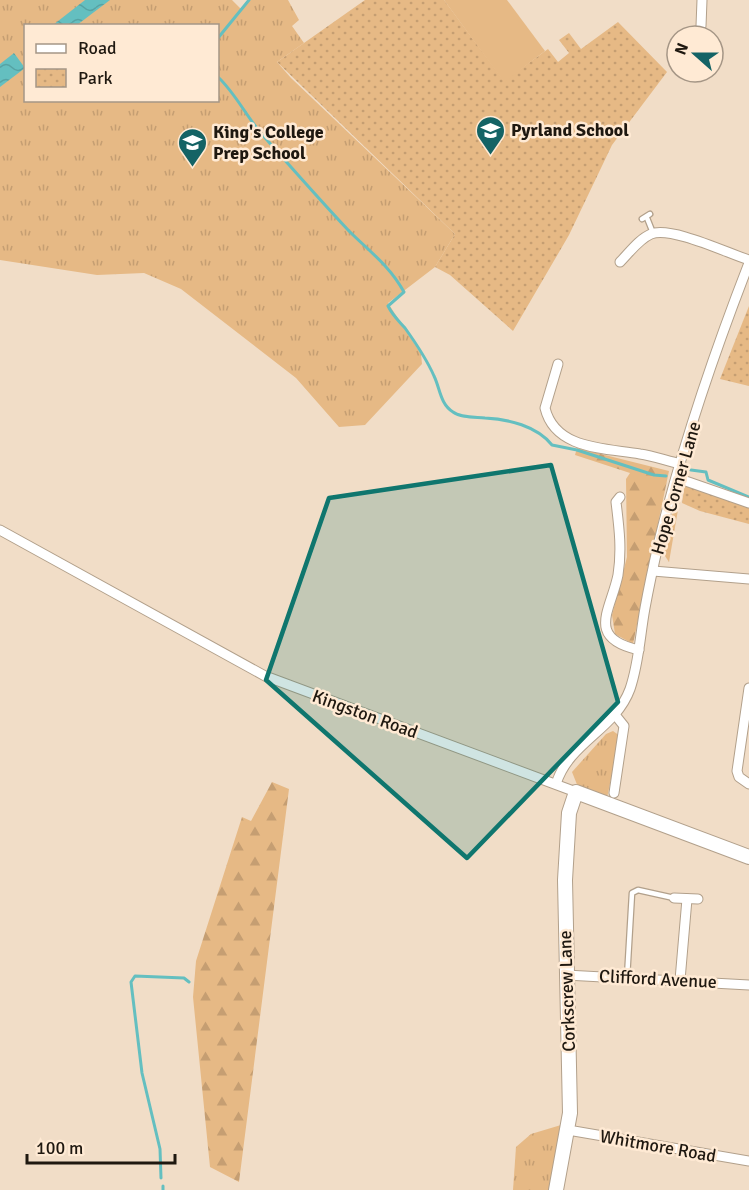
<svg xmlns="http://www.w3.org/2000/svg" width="749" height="1190" font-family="Signika,sans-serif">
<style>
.grass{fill:url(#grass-tufts);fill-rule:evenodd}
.forest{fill:url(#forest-firs)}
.park{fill:url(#park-dots)}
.pitch{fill:#e6b985}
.water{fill:url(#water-waves)}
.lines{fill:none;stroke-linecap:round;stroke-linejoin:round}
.stream{stroke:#64bfc0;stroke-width:3}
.lane-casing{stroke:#b2a08b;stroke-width:7}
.street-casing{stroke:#b2a08b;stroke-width:11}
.secondary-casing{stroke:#b2a08b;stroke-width:16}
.lane{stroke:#fff;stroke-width:4.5}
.street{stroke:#fff;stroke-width:9}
.secondary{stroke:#fff;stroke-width:14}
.marked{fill:#0f766e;fill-opacity:0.2;stroke:#0f766e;stroke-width:4.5;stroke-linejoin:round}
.labels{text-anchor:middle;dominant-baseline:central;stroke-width:5;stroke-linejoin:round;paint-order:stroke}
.poi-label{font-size:18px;font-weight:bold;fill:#1f1810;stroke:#ffead4;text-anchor:start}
.street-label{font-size:18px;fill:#1f1810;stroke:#ffead4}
</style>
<defs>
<pattern id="grass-tufts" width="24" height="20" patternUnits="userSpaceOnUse" patternTransform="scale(1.5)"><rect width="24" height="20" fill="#e6b985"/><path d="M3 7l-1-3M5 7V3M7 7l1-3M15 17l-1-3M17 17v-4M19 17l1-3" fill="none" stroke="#c59e72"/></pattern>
<pattern id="forest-firs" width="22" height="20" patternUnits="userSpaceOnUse" patternTransform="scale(1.5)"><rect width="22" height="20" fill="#e6b985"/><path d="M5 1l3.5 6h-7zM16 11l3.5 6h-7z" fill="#c59e72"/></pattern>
<pattern id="park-dots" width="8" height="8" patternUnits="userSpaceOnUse" patternTransform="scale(1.5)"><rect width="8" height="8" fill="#e6b985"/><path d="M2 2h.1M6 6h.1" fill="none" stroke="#c59e72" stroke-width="1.8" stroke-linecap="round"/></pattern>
<pattern id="water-waves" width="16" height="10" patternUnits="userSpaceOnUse" patternTransform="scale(1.5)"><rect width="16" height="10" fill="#64bfc0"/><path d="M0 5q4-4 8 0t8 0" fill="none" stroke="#56a3a4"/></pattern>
</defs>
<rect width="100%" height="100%" fill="#f1ddc7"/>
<g class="grass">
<path d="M0,0h232l9,9 8,-9h39l11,20 -7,6 12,17 -27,19 14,16 164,156 -20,33 -47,36 33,51 1,10 -57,61 -26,2 -43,-49 -115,-89 -37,-16 -47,2 -97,-15zM26,26h192v74h-192z"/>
<polygon points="678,490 680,498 669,562 663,553"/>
<polygon points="613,731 620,736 607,798 578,787 572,772 606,734"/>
<polygon points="561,1125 549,1190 513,1190 516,1147 531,1134"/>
</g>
<g class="forest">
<polygon points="577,448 669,471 633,644 615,634 612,615 627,557 626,479 630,473 575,455"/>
<polygon points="272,782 289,789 239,1182 210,1167 193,997 196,961 242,817 251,821"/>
</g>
<g class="park">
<polygon points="365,0 444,0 504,81 548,49 558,62 569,53 559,40 569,33 581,49 618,22 667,72 612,145 569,235 513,331 450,275 435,267 455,234 277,62"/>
<polygon points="749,306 749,386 720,379"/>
<polygon points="685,483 749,507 749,524 700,511 682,503"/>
</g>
<polygon class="pitch" points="444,0 507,0 545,51 504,82"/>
<g class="water">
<polygon points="85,0 110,0 77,25 53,25"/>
<polygon points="14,53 25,68 0,87 0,64"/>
</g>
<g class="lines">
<g class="stream">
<polyline points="218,38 249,0"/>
<path d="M218,77c17,16 27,37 42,55 29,33 59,67 89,99 20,20 41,35 55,61l-16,14c5,10 10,14 17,22 10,14 22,32 29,48 6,12 6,28 19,36 8,6 22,5 32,6 23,1 52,8 67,27l25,5 77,25 12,1"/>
<polyline points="691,470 706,472 708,480 749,497"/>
<polyline points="161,1178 160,1149 142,1073 131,982 135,976 184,978 189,982"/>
<polyline points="163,1186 163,1190"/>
</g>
<defs>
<g id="lane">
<polyline points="647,218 653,233"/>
<polyline points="642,219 650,214"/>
<polyline points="627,978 632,893 638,890 674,898"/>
</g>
<g id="street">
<polyline points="701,26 702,0"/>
<path d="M620,262c9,-9 19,-23 31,-28 20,-8 76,19 98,26"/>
<path d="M558,364l-13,44c10,42 61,40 95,46 14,2 27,7 41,10"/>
<polyline points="677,478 749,503"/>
<path d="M620,497l-4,5c3,25 6,47 2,73 -7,35 -33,63 21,75"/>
<polyline points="0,530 265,676 576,792"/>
<polyline points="653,571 749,579"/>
<polyline points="749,688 737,771 739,777 749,784"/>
<path d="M556,784c13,-42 59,-54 74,-95 9,-26 10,-54 15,-81 4,-22 9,-45 14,-67 23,-94 55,-188 90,-278"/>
<polyline points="614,793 624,726 616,716"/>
<polyline points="674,898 698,899"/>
<polyline points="566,975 749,985"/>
<polyline points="680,980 687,899"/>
<polyline points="568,1130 749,1161"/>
</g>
<polyline id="secondary" points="556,1190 570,1113 565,880 569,813 576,792 749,857"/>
</defs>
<use href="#lane" class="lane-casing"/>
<use href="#street" class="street-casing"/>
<use href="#secondary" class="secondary-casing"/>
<use href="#lane" class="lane"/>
<use href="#street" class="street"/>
<use href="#secondary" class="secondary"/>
</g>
<path class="marked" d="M551,465l67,237 -151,156 -201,-178 63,-182z"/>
<defs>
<symbol id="school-pin" viewBox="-11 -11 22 30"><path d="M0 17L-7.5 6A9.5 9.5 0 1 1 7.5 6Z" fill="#146365" stroke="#ffead4"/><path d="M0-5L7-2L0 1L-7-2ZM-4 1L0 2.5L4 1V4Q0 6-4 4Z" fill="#fff"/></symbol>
</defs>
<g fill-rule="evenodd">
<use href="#school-pin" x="474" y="114" width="33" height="45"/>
<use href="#school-pin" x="176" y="126" width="33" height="45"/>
</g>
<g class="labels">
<g class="poi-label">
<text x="511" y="130">Pyrland School</text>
<text x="213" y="132">King's College<tspan x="213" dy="21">Prep School</tspan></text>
</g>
<g class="street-label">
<text transform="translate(676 488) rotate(-74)">Hope Corner Lane</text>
<text transform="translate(365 714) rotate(20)">Kingston Road</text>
<text transform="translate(658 979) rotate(3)">Clifford Avenue</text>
<text transform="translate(567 991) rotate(-92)">Corkscrew Lane</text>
<text transform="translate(658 1146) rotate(10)">Whitmore Road</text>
</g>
</g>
<rect x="24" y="24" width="195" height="78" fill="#ffead4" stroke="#a59686" stroke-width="1.5"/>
<rect x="36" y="44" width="30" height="9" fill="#ffffff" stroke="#a59686" stroke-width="1.5"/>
<text x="78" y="54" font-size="18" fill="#1f1810">Road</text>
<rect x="36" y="69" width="30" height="18" fill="url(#park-dots)" stroke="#a59686" stroke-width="1.5"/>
<text x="78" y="84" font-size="18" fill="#1f1810">Park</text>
<g transform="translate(695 54) rotate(291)"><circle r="28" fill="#ffead4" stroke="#a59686" stroke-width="1.5"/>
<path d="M0-4.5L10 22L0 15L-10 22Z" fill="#146365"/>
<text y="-9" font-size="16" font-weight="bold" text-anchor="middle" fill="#1f1810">N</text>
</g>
<path d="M27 1154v9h148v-9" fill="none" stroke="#1f1810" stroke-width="3"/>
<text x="36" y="1154" font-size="18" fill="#1f1810" stroke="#ffead4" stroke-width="4.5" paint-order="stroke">100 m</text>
</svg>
